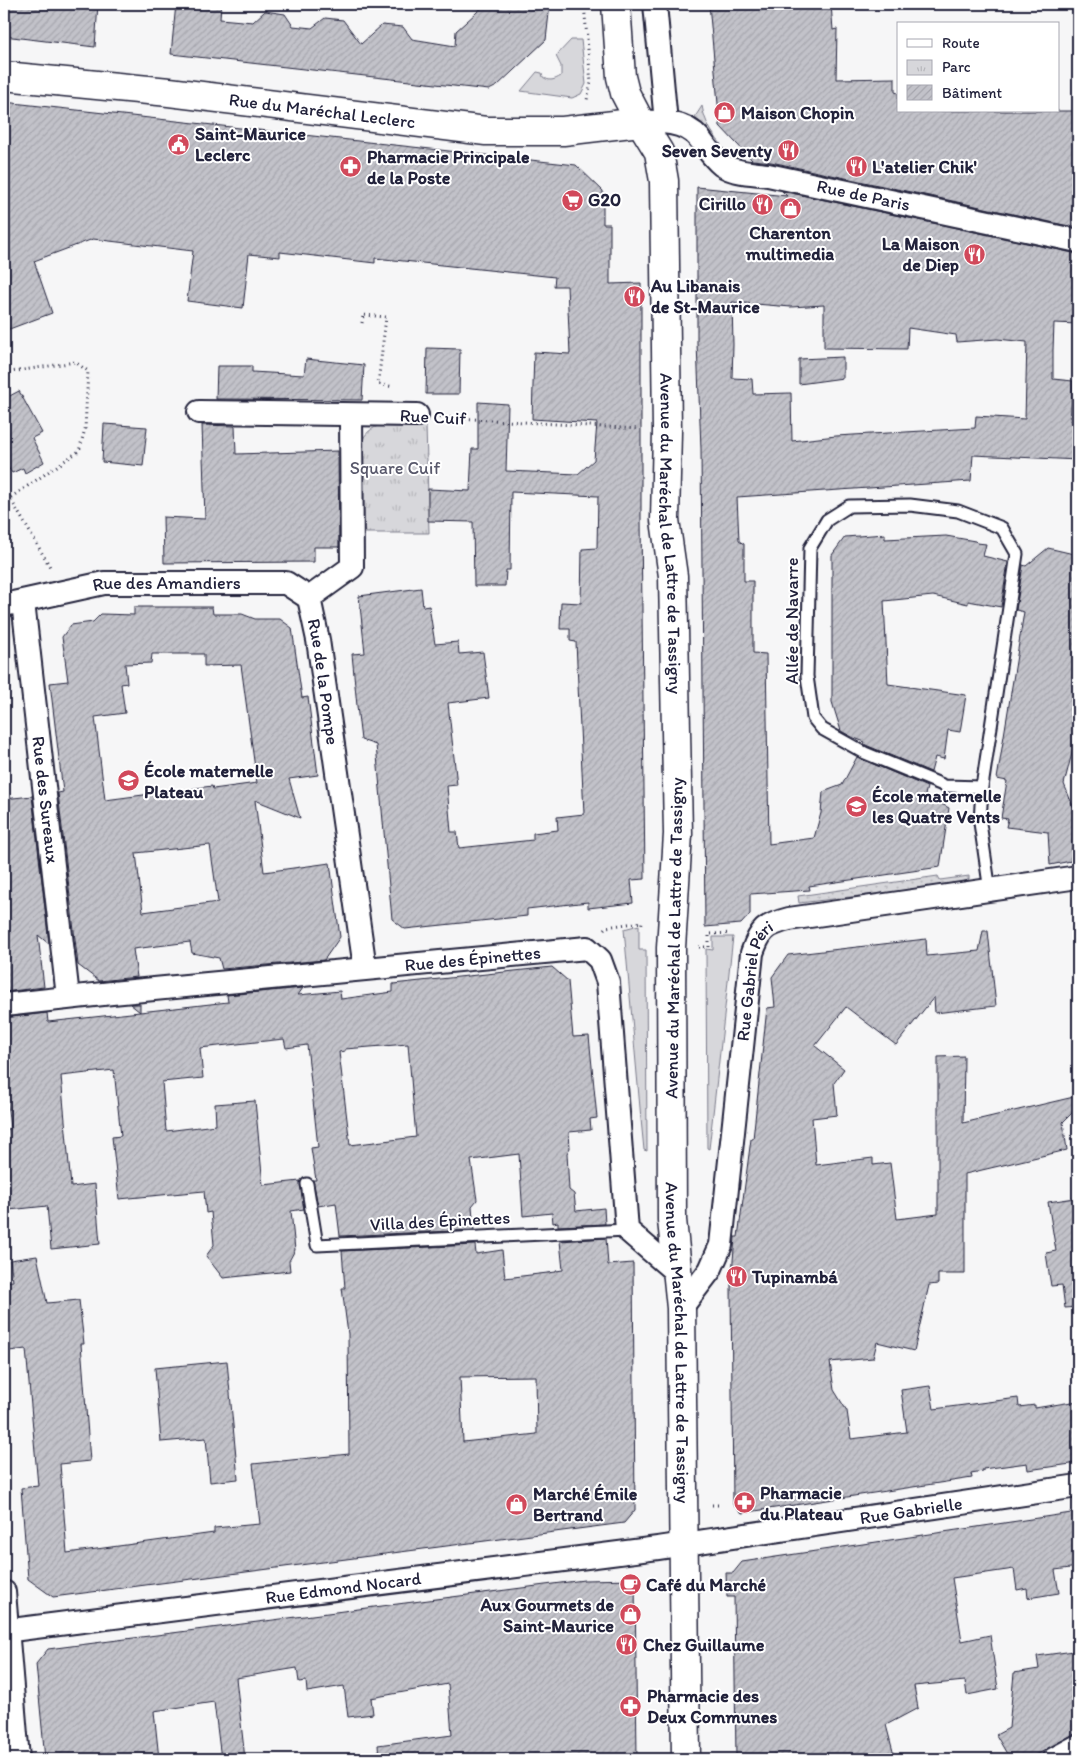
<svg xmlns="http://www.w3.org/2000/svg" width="1082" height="1763" font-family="Itim,sans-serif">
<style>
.grass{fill:url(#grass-dots);stroke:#7c7c8b}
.park{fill:url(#park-tufts);stroke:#7c7c8b}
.garden{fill:#d7d7db;stroke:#7c7c8b}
.building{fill:url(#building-hatch);stroke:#22223b;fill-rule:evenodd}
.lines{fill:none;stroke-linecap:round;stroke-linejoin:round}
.service-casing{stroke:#22223b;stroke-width:15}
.minor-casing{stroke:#22223b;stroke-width:26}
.tertiary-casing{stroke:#22223b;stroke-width:31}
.secondary-casing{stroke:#22223b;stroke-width:31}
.path{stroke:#22223b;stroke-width:3;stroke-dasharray:1 4;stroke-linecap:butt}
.service{stroke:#fff;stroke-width:11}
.minor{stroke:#fff;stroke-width:22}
.tertiary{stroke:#fff;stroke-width:28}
.secondary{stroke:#fff;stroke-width:28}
.labels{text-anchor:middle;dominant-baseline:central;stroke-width:4;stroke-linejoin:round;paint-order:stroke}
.street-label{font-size:18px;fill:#22223b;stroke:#fff}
.poi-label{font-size:18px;font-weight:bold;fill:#22223b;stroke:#fff;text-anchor:start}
.park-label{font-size:18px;fill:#58586b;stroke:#fff}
</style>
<defs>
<pattern id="grass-dots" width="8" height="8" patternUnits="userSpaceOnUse" patternTransform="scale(1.25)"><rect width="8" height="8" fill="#d7d7db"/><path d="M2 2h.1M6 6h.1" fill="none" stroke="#b8b8bd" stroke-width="1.8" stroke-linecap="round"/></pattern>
<pattern id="park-tufts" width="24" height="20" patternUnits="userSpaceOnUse" patternTransform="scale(1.25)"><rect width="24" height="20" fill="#d7d7db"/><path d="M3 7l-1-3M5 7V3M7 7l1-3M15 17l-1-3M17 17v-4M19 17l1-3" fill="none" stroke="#b8b8bd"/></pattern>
<pattern id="building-hatch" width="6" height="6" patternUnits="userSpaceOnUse" patternTransform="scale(1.25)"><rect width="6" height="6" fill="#c2c2c9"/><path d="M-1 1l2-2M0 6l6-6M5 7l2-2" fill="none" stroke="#a6a6ae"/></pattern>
</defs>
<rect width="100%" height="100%" fill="#f6f6f7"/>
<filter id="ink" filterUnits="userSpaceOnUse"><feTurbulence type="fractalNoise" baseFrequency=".02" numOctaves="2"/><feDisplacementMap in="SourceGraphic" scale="10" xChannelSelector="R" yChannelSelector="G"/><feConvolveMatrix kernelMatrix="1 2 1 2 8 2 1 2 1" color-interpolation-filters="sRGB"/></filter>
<g filter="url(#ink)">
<g class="grass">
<path d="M702,106c3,16 9,26 19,38l-4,4 -14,-18 -8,-13z"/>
<polygon points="938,876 940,880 969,876 969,879 961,884 799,903 798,896"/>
</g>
<path class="park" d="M383,425l43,1 3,107h-65l-1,-94c4,-8 12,-13 20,-14z"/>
<g class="garden">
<path d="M571,40h10l5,44 -5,10 -9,4 -51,-7 16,-19 5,1 1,4c7,5 11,3 18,-1v-10l-5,-10z"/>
<polygon points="639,925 639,950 646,950 647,1151 644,1150 641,1119 624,929"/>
<polygon points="713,937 733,937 709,1149 707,1148 706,949 713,950"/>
</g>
<g class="building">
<polygon points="4,4 98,4 95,47 4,36"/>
<polygon points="176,4 221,4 220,19 253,22 265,11 285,14 293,26 312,28 325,18 343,20 361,44 382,25 403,27 412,39 455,46 456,31 486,4 550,4 546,40 497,86 489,90 171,54"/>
<polygon points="709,4 831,4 833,30 837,29 836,79 895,78 895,92 898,93 898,111 1078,111 1075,192 1078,192 1078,228 771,162 752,160 720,126"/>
<polygon points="4,102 576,165 603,191 603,224 610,224 610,284 641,283 641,520 645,879 631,880 633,903 588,908 588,902 527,909 527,916 405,929 392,919 376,745 361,740 357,706 352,654 365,653 359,596 421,588 423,607 429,606 435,644 458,642 459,654 483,652 489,698 448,703 457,785 447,786 451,832 457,832 459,848 533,840 533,833 558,830 557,817 584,814 576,642 570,641 570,629 560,629 561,602 581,603 582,549 597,548 598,496 511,492 510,570 506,570 505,586 474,586 473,522 428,521 428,489 470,491 472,449 478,449 478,402 508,404 506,471 578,474 594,460 597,423 532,419 534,352 570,354 567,286 554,286 555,277 375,258 375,263 280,252 280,257 249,254 243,308 187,301 193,251 93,239 34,261 52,313 4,331"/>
<path d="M697,187l90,9 -5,-5 296,63v70l-24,-1 -1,27v29l20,2 -3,40 8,1v38l-105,-5 -2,26 -234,16 2,44 5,3v37h9v72l13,1 3,190 45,-6 7,-25 2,-21 19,-7 15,-28 70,30 -2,8 24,13 -9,59 -131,19 1,4 -60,4v20l-9,10 -36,3 -4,-478 -4,-106zM732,302l59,5 33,-2v43l83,1 1,-21 48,7 1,7 40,-3 30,3 -2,77 -49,-3 -1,12 -139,8 -44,5 -1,-48 -38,1 -1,-15 -20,-1 1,-33z"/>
<polygon points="427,348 460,349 459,394 426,394"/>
<polygon points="843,357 843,378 799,384 799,359"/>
<polygon points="306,359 364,365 362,400 216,399 217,366 252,366 252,372 304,375"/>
<polygon points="19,391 42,433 32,438 44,462 25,473 23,468 12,473 4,462 4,399"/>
<polygon points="104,424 147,427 143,466 102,462"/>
<polygon points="202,425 235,426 236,454 338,451 339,547 314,547 314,562 164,563 163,517 205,519"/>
<polygon points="885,534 885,539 946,536 975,541 977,543 986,544 983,556 1008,562 1001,607 968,601 968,604 933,596 884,601 888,684 966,695 960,732 948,730 944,759 935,757 931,772 868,746 864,744 865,742 854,738 841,731 832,702 832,555 845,537"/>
<polygon points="1048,548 1078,555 1078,730 1064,784 1075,811 1071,861 1050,865 1048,832 1006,827 1008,819 1001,818 1007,781 997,779 1024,612 1016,610 1023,565 1026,566"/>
<path d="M134,607h78l1,7h29l13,5h25l12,9 10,70 6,-1 10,78 -29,4 11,39 -45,-18 9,72 66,-9 10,74 -16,23 -102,9 -3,-11 -27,-5 -2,-11 -57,7 4,28 -38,4 -21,-16 -20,-172 5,-1 -13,-109 18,-2 -6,-44 9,-12 22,-3 8,-8 33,1zM152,654h52v12l37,-1 16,118 -44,6 -1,-3 -107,14 -10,-83 30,-4 -4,-29 6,-1 -2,-19 26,-1zM210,845l8,57 -75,10 -7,-59z"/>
<polygon points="32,796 49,944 38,935 44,987 4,992 4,799"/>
<polygon points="983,931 988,931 996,1006 935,1013 934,997 896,1045 846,1007 815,1046 844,1069 834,1083 837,1115 812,1118 816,1165 873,1158 873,1165 890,1163 897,1219 938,1214 938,1057 964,1056 963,1123 1078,1096 1078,1107 1063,1122 1067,1150 965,1174 965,1274 938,1274 938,1284 929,1285 914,1351 877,1342 873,1358 830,1362 834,1390 847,1411 851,1439 907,1432 901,1390 930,1386 934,1409 1018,1398 1019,1407 1035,1405 1035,1408 1078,1401 1078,1463 1028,1470 1027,1463 983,1469 983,1471 971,1473 972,1478 742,1513 733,1505 731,1285 735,1237 738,1237 751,1139 753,1139 767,1008 775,1007 772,977 788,955 926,939 927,956 979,951"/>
<path d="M552,967l16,14 5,56 16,-1 8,82 -7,1 1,11 -22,2 1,16 -3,5 2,37 5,4 2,17 28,-3 1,16 -47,2v-4l-5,1 -1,-10 -29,3 -4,-62 -48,6 6,40 -5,6 2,24 -134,6 -4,-33 -18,3 -5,-26h3l-5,-32 7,-1 -11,-102 -21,3 -2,-9 -84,9 3,30 -41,4 4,49 50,-6 -1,-21 40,-3 8,84 37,-4 4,28 -13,2 4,39 -6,11 1,10 -67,7 -17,-22 8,-11 -3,-33 -5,1 -2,-22 -85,8 -7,-62 9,-1 -7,-66 -53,6 10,111 24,-3 5,60 -49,5 -4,-43 -38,4 -5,-60v-21h6l-6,-58v-53l43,-5 1,9 92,-10 -10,-8h10v8l88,-10 -1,-7 76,-7 -5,7 42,-4 1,8 52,-7v-8zM408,1044l8,93 -66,8 -11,-93 6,-1v-2z"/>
<polygon points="1075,1198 1078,1221 1078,1307 1065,1308 1062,1285 1051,1286 1046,1253 1056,1251 1048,1202"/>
<path d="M606,1238l2,27 25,-2 2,247 -11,13 -571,74 -25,-18 -7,-91 17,-2 -12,-137 -17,2 -5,-69 9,-1 -3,-21 27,-4 10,47 32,-3 5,44h-3l9,117 -30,3 7,89 147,-20v-5l46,-4 -7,-60 96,-10 -1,-120 -6,-46h3l-3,-37 133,-6 1,9 26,-4 3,28 51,-6v-1l7,-1 -3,-29zM536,1376l1,58 -74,8 -3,-65z"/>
<polygon points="227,1361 238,1479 210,1482 206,1438 161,1442 155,1368"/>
<polygon points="1078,1512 1078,1567 1055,1570 1059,1593 1028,1598 1027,1588 1017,1590 1014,1569 952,1578 962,1641 990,1635 998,1689 967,1695 965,1681 914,1686 918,1708 886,1725 895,1759 736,1759 734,1597 727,1597 726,1573 733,1573 742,1562"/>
<polygon points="635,1579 637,1759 379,1759 378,1745 452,1735 448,1684 371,1698 373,1714 348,1717 344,1686 307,1692 306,1681 299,1682 297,1668 236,1678 245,1759 221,1759 214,1702 154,1711 159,1759 45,1759 36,1664 48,1649 584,1580"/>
<polygon points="1074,1651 1076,1665 1078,1665 1078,1732 1029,1759 1010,1759 996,1735 1009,1728 1014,1673 1039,1669 1037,1656"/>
</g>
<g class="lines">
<defs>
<g id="service">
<polyline points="982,787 945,786 865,753 822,729 813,718 807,676 810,548 827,520 849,506 910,505 958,511 1002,528 1017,554 982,787 980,823 990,891"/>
<polyline points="307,1184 317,1245 627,1230"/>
</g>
<g id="minor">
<polyline points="655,4 665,112 663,121"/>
<path id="s1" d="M640,122c19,-1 45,-1 59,16 7,9 14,20 23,27 12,8 32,8 46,10l310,66"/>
<polyline points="199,412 417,415"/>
<path id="s2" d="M351,415l1,152 -43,31 9,42 47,328"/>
<path id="s3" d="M23,602l45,395"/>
<path id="s4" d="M4,605l100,-22h182l23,15"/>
<path id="s5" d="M4,1005l108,-12 475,-45 13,12 8,22 19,248 50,43"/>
<path id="s6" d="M681,1308l29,-38 11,-25 31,-292c8,-23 13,-28 37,-34l289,-42"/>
<polyline points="4,1592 18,1759"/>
<path id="s7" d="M4,1631l654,-83 420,-62"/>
<polyline points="1054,1759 1078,1746"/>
</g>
<g id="tertiary">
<path id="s8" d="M4,76l165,16 317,39h77l77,-9"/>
</g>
<g id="secondary">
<path id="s9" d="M616,4l5,73 4,16 12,23 22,36 5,29 3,250 -2,89 8,56 5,258 -7,114 1,272 9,88 5,451"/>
</g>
</defs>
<use href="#service" class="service-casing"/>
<use href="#minor" class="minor-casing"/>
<use href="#tertiary" class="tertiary-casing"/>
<use href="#secondary" class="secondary-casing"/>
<g class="path">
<polyline points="584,4 591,83 587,100"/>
<polyline points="362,323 363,315 386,317 378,384 394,387"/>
<polyline points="4,373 75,362 88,371 85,429 79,451 10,498 49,565 51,570"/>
<polyline points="440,417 639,429"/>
<polyline points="604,929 606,927 642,922 641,927"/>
<polyline points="699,947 709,947 709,934 731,933"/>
<polyline points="712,1505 721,1505"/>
</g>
<use href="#service" class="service"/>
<use href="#minor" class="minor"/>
<use href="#tertiary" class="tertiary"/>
<use href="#secondary" class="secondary"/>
</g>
</g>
<defs>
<symbol id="shop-disc" viewBox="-11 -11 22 22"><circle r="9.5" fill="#d1495b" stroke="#fff"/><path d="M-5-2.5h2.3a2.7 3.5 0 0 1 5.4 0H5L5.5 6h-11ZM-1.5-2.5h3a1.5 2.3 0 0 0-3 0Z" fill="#fff"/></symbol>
<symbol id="civic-disc" viewBox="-11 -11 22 22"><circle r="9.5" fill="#d1495b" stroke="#fff"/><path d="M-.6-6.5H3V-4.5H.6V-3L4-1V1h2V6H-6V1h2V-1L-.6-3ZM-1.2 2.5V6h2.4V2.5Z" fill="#fff"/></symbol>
<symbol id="restaurant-disc" viewBox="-11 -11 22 22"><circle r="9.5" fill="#d1495b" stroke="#fff"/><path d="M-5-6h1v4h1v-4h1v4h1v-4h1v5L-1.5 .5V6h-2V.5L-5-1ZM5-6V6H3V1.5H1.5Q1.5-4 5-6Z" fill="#fff"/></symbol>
<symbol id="pharmacy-disc" viewBox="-11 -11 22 22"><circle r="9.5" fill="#d1495b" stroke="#fff"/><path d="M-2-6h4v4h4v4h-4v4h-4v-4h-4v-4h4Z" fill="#fff"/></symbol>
<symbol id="supermarket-disc" viewBox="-11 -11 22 22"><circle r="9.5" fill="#d1495b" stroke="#fff"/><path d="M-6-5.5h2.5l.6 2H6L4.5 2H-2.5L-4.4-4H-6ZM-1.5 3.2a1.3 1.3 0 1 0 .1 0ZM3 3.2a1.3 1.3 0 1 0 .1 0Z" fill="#fff"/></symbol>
<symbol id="school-disc" viewBox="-11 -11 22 22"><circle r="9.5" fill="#d1495b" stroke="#fff"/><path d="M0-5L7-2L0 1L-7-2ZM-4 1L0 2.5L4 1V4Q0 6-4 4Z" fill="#fff"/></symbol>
<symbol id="cafe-disc" viewBox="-11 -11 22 22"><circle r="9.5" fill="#d1495b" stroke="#fff"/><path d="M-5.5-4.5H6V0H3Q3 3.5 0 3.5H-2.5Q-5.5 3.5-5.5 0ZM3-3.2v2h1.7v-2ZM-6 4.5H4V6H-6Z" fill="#fff"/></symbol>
</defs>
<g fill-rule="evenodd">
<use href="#shop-disc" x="712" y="100" width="25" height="25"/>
<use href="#civic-disc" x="166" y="132" width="25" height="25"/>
<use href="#restaurant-disc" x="776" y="138" width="25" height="25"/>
<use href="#pharmacy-disc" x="338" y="154" width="25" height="25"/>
<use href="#restaurant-disc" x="844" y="154" width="25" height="25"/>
<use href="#supermarket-disc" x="560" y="188" width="25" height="25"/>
<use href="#restaurant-disc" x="750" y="192" width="25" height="25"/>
<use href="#shop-disc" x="778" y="196" width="25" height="25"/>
<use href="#restaurant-disc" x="962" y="242" width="25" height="25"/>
<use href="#restaurant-disc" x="622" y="284" width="25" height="25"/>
<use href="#school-disc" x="116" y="768" width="25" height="25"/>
<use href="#school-disc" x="844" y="794" width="25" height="25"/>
<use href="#restaurant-disc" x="724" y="1264" width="25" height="25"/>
<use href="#pharmacy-disc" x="732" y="1490" width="25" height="25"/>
<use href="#shop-disc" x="504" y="1492" width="25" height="25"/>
<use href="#cafe-disc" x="618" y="1572" width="25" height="25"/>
<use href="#shop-disc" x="618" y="1602" width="25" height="25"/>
<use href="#restaurant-disc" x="614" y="1632" width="25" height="25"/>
<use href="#pharmacy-disc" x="618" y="1694" width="25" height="25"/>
</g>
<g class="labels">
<g class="street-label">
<text stroke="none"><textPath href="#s8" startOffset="320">Rue du Maréchal Leclerc</textPath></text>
<text stroke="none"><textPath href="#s1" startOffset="244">Rue de Paris</textPath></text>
<text transform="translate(433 417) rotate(3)">Rue Cuif</text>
<text stroke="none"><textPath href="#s9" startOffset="540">Avenue du Maréchal de Lattre de Tassigny</textPath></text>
<text stroke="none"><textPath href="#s4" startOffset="165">Rue des Amandiers</textPath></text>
<text transform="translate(792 621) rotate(-90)">Allée de Navarre</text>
<text stroke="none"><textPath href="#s2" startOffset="290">Rue de la Pompe</textPath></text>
<text stroke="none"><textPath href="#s3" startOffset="199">Rue des Sureaux</textPath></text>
<text transform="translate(674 938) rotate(-89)">Avenue du Maréchal de Lattre de Tassigny</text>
<text stroke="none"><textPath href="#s5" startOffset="471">Rue des Épinettes</textPath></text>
<text stroke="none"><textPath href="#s6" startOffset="342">Rue Gabriel Péri</textPath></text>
<text transform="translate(440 1221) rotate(-3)">Villa des Épinettes</text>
<text stroke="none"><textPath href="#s9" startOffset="1350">Avenue du Maréchal de Lattre de Tassigny</textPath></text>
<text stroke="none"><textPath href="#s7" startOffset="915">Rue Gabrielle</textPath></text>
<text stroke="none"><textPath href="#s7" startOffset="342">Rue Edmond Nocard</textPath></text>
</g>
<g class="poi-label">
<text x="741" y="113">Maison Chopin</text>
<text x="195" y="134">Saint-Maurice<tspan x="195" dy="21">Leclerc</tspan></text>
<text x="772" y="151" text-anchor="end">Seven Seventy</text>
<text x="367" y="157">Pharmacie Principale<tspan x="367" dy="21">de la Poste</tspan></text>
<text x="872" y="167">L'atelier Chik'</text>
<text x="588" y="200">G20</text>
<text x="746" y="204" text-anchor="end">Cirillo</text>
<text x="790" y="233" text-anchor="middle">Charenton<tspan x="790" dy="21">multimedia</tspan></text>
<text x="959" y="244" text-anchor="end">La Maison<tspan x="959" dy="21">de Diep</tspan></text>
<text x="651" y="286">Au Libanais<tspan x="651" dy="21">de St-Maurice</tspan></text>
<text x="144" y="771">École maternelle<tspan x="144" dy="21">Plateau</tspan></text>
<text x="872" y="796">École maternelle<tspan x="872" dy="21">les Quatre Vents</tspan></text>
<text x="752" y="1277">Tupinambá</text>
<text x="760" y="1493">Pharmacie<tspan x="760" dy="21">du Plateau</tspan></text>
<text x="533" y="1494">Marché Émile<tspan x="533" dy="21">Bertrand</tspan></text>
<text x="646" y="1585">Café du Marché</text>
<text x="614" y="1605" text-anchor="end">Aux Gourmets de<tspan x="614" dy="21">Saint-Maurice</tspan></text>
<text x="643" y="1645">Chez Guillaume</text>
<text x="647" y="1696">Pharmacie des<tspan x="647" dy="21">Deux Communes</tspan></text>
</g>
<g class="park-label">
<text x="395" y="468">Square Cuif</text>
</g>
</g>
<rect width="1082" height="1763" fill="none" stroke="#fff" stroke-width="20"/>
<rect x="10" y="10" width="1062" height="1743" fill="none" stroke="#22223b" stroke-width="2" filter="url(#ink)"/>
<rect x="897" y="22" width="162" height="90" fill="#ffffff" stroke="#a7a7b1"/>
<rect x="907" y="39" width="25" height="8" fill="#ffffff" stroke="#a7a7b1"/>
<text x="942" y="48" font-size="15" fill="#22223b">Route</text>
<rect x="907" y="60" width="25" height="15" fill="url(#park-tufts)" stroke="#a7a7b1"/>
<text x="942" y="72" font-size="15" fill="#22223b">Parc</text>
<rect x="907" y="85" width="25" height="15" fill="url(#building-hatch)" stroke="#a7a7b1"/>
<text x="942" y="98" font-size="15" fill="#22223b">Bâtiment</text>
</svg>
